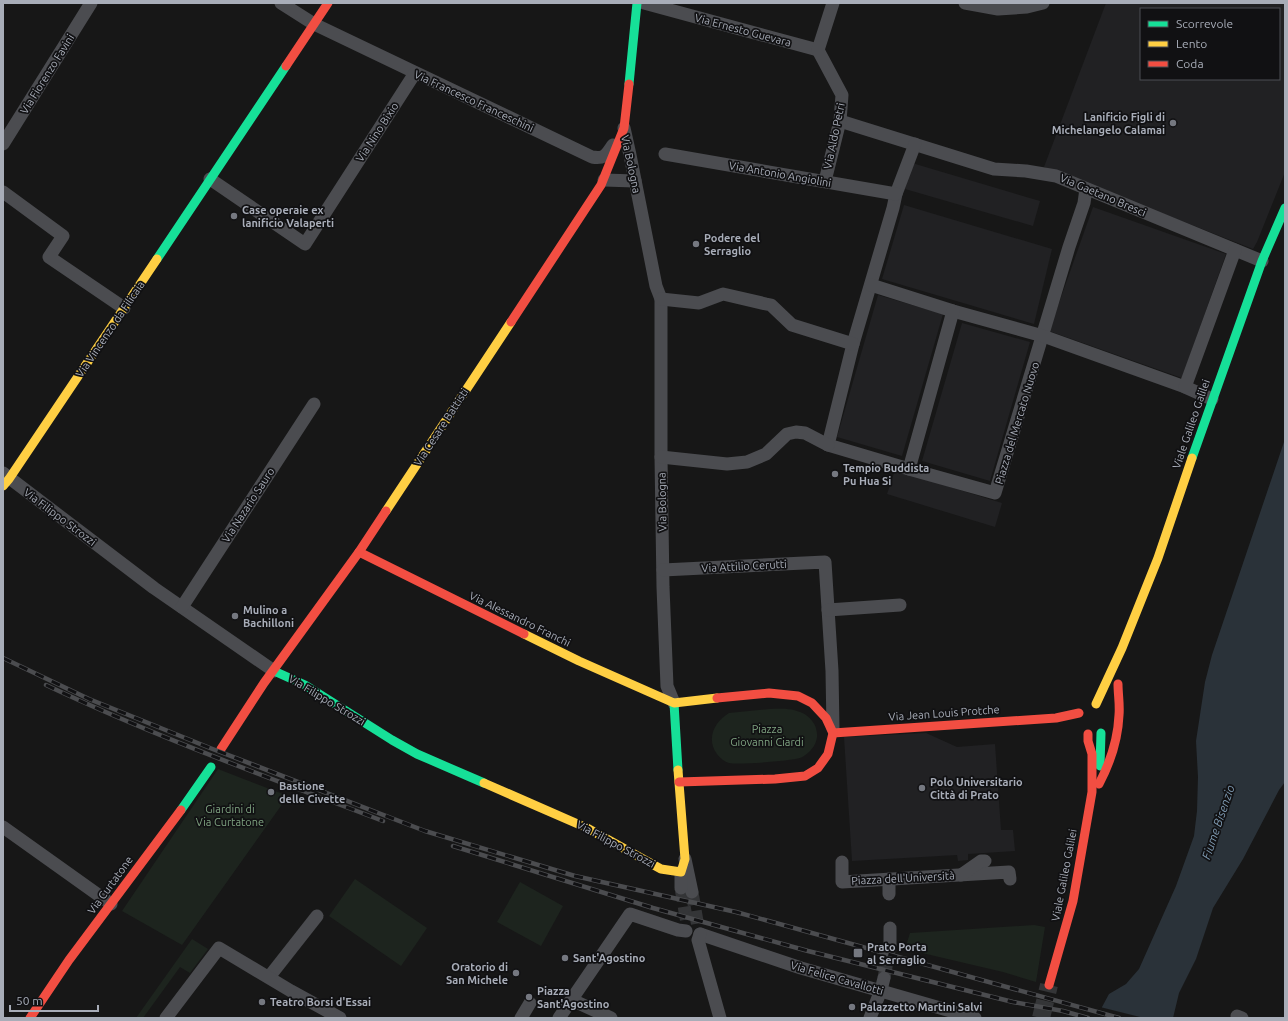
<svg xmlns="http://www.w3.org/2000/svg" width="1288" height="1021" font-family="Ubuntu,sans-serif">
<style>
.built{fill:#212123;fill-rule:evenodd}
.green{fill:#1d241e}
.water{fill:#2a3239}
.pier{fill:#171717}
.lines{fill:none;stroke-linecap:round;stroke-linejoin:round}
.street-tunnel{stroke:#343537;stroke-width:13;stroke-dasharray:13 6;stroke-linecap:butt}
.secondary-tunnel{stroke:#343537;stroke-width:18;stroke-dasharray:18 9;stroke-linecap:butt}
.street{stroke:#4b4c50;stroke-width:13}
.fast{stroke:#16e098;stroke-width:9}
.slow{stroke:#ffcf43;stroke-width:9}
.jam{stroke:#f24e42;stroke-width:9}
.rail-casing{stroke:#4b4c4f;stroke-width:4.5}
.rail{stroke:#111113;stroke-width:3;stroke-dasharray:9;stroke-linecap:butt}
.poi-dot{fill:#757880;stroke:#111113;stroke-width:1.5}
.labels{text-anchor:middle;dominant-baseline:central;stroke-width:3.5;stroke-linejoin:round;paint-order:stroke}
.street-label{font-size:11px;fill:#a8adb8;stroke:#111113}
.poi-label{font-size:11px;font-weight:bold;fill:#a8adb8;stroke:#111113;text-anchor:start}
.park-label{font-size:11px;fill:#7fa381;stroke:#111113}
.water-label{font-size:12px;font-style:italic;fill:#7f9bb3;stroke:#111113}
</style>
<rect width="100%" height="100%" fill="#171717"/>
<g class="built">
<path d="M1106,3h179v169l-28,70 -4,7 -209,-82zM1141,9h138v70h-138z"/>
<polygon points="912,163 1040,201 1033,226 905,189"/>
<polygon points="904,205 1052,249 1034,324 882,279"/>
<polygon points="1093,207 1226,254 1182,378 1049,331"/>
<polygon points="878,295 943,314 902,456 837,437"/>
<polygon points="962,323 1030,342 990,481 922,461"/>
<polygon points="895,470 1002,503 995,527 887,494"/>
<polygon points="926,733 957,747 995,744 1001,830 1013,830 1015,851 968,854 968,860 958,861 957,855 852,861 844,737"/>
</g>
<g class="green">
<path d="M770,709c9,0 18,-1 27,2 19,5 27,26 13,40 -3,3 -7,6 -10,7 -10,3 -61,7 -71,5 -4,-1 -9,-5 -12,-9 -11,-15 -3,-32 12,-41z"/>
<polygon points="218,769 288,796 182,945 122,911"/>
<polygon points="355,879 427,928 401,966 329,916"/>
<polygon points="520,882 563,906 541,946 497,922"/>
<polygon points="1034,925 1045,927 1036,982 1003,972 905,949 910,933"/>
<polygon points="192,939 208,949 190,973 180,967 143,1018 136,1018"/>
</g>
<polygon class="water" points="1285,439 1285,782 1279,790 1243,859 1213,908 1196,959 1179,993 1173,1018 1100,1018 1102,1007 1109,994 1126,984 1139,969 1176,886 1194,836 1197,811 1198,777 1196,741 1205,682 1212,655"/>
<polygon class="pier" points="1100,1007 1144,1018 1098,1018"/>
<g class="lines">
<g class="street-tunnel">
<polyline points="681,888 687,923"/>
<polyline points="692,892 698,927"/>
<polyline points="884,978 890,945"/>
</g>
<polyline class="secondary-tunnel" points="1041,1018 1049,985"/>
<g class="street">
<path d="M281,3l33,21 278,133c13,2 14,-2 21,-12"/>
<polyline points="644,3 818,50"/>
<polyline points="965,3 998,9 1027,7 1043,3"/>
<polyline points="840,121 994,169 1026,171 1056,176 1262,261"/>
<polyline points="624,128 630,155 656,286 661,299 661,457 663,587 667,686 674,703"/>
<polyline points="3,144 91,3"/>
<polyline points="915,144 896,194 893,208 853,344 828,445 909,469 995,493 1069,247 1084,203 1086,189"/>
<polyline points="665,154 896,194"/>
<polyline points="210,179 305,244 415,73"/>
<polyline points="604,180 635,181"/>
<polyline points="825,181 840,121 842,95 818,50 833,3"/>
<polyline points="3,192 63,236 49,257 124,308"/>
<polyline points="871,285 953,311 1043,336 1185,387 1212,399"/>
<polyline points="661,299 699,303 723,294 766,304 771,305 792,325 853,344"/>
<polyline points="1185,387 1235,250"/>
<polyline points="661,457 727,464 747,462 766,454 787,434 796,432 805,433 828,445"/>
<polyline points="909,469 953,311"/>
<polyline points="3,473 154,588 274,671"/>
<polyline points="663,570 825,562 832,671 833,729"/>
<polyline points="182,607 314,404"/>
<polyline points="828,610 900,605"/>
<polyline points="3,827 111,904"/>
<polyline points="685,859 692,892"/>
<polyline points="842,862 842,882 1009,872 1010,879"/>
<polyline points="961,875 981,861 985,861"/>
<polyline points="889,879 889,894"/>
<polyline points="681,888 681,872"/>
<polyline points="700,934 801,968 975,1018"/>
<polyline points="700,934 698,940 720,1018"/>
<polyline points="890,945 890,928"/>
<polyline points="269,977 317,916"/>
<polyline points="572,1000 611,1018"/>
<polyline points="1237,1016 1242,1018"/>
<polyline points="166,1018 219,948 291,991 340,1018"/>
<polyline points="521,1018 530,1003"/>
<polyline points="559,1018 630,914 678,930 686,931"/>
<polyline points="870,1018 881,990 884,978"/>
</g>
<g class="fast">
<polyline points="629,84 637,3"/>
<polyline points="157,259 286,66"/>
<polyline points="1192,458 1262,261 1285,208"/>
<polyline points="274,671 305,685 392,740 417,754 484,783"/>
<polyline points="674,703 678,770"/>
<polyline points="1100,766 1101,733"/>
<polyline points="181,810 211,767"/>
</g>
<g class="slow">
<polyline points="3,486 9,479 157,259"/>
<polyline points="386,511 511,322"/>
<polyline points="524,634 579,661 674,703 717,698"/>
<polyline points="1096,704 1122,648 1158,558 1192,458"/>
<polyline points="484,783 587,828 661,869 681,872 685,859 678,770"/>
</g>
<g class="jam">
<polyline points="286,66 328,3"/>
<polyline points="511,322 601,185 624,128 629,84"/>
<polyline points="359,552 524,634"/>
<polyline points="833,733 1056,718 1079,713"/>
<polyline points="221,749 264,683 359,552 386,511"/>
<polyline points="679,782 775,779 805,776 818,768 828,754 833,733 826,718 812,703 798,696 769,693 717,698"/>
<path d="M1099,784c11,-21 19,-45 20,-69 1,-10 -1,-21 -1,-31"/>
<polyline points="1049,985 1073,901 1092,792 1092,754 1088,741 1088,734"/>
<polyline points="30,1018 69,960 181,810"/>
</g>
<defs>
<g id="rail">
<polyline points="3,658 89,699 210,748 425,831 575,876 736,912 1119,1018"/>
<path d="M46,685c110,52 224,93 337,136"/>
<polyline points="453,846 653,908 808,951 1013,1002 1063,1011 1088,1018"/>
</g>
</defs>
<use href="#rail" class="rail-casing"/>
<use href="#rail" class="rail"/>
</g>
<g class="poi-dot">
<circle cx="1173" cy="123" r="4"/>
<circle cx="234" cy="216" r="4"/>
<circle cx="696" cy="244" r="4"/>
<circle cx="835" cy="474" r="4"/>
<circle cx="235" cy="616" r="4"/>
<circle cx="922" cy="788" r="4"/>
<circle cx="271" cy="792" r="4"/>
<rect x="853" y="948" width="10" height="10" rx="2"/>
<circle cx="565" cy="958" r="4"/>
<circle cx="516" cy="973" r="4"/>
<circle cx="529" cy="997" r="4"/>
<circle cx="262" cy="1002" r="4"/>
<circle cx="852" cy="1007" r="4"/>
</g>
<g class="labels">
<g class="street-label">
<text transform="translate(743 30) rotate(15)">Via Ernesto Guevara</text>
<text transform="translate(47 74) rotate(-58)">Via Fiorenzo Favini</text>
<text transform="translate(474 101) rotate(25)">Via Francesco Franceschini</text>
<text transform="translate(377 132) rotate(-57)">Via Nino Bixio</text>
<text transform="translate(834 136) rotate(-78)">Via Aldo Petri</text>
<text transform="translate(631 164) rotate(78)">Via Bologna</text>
<text transform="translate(780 174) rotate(10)">Via Antonio Angiolini</text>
<text transform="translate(1103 195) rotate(23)">Via Gaetano Bresci</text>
<text transform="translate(110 329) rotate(-56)">Via Vincenzo da Filicaia</text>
<text transform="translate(1017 423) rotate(-73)">Piazza del Mercato Nuovo</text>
<text transform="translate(1191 424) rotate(-71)">Viale Galileo Galilei</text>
<text transform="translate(441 427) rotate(-57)">Via Cesare Battisti</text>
<text transform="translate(662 502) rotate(-91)">Via Bologna</text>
<text transform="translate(248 505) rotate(-57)">Via Nazario Sauro</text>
<text transform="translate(60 517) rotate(37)">Via Filippo Strozzi</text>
<text transform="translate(744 566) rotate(-3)">Via Attilio Cerutti</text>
<text transform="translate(520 619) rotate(26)">Via Alessandro Franchi</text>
<text transform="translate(327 700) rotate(31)">Via Filippo Strozzi</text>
<text transform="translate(944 713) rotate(-4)">Via Jean Louis Protche</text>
<text transform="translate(616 844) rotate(28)">Via Filippo Strozzi</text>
<text transform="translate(1064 875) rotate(-79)">Viale Galileo Galilei</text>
<text transform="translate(903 878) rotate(-3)">Piazza dell'Università</text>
<text transform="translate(110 885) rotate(-54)">Via Curtatone</text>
<text transform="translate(837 978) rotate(16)">Via Felice Cavallotti</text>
</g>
<g class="poi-label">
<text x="1165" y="117" text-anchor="end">Lanificio Figli di<tspan x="1165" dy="13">Michelangelo Calamai</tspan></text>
<text x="242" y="210">Case operaie ex<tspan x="242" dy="13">lanificio Valaperti</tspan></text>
<text x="704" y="238">Podere del<tspan x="704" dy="13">Serraglio</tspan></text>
<text x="843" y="468">Tempio Buddista<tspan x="843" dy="13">Pu Hua Si</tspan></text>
<text x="243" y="610">Mulino a<tspan x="243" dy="13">Bachilloni</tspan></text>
<text x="930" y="782">Polo Universitario<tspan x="930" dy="13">Città di Prato</tspan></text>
<text x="279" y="786">Bastione<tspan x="279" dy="13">delle Civette</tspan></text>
<text x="867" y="947">Prato Porta<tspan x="867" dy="13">al Serraglio</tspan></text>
<text x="573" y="958">Sant'Agostino</text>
<text x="508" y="967" text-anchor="end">Oratorio di<tspan x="508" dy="13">San Michele</tspan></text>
<text x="537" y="991">Piazza<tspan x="537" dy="13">Sant'Agostino</tspan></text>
<text x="270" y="1002">Teatro Borsi d'Essai</text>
<text x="860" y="1007">Palazzetto Martini Salvi</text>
</g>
<g class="park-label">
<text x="767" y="729">Piazza<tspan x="767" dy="13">Giovanni Ciardi</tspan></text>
<text x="230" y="809">Giardini di<tspan x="230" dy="13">Via Curtatone</tspan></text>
</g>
<g class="water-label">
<text transform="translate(1218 822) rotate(-71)">Fiume Bisenzio</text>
</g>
</g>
<rect width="1288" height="1021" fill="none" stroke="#a8adb8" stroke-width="8"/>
<rect x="1140" y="8" width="140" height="72" fill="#111113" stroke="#4d4f55"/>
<rect x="1148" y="21" width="20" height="6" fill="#16e098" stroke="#4d4f55"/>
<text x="1176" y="28" font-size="12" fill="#a8adb8">Scorrevole</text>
<rect x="1148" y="41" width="20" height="6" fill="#ffcf43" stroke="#4d4f55"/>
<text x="1176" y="48" font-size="12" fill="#a8adb8">Lento</text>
<rect x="1148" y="61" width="20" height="6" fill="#f24e42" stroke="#4d4f55"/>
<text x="1176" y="68" font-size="12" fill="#a8adb8">Coda</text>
<path d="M10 1005v6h88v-6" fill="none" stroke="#a8adb8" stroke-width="2"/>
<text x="16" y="1005" font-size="12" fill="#a8adb8" stroke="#111113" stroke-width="3" paint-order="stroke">50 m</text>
</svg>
